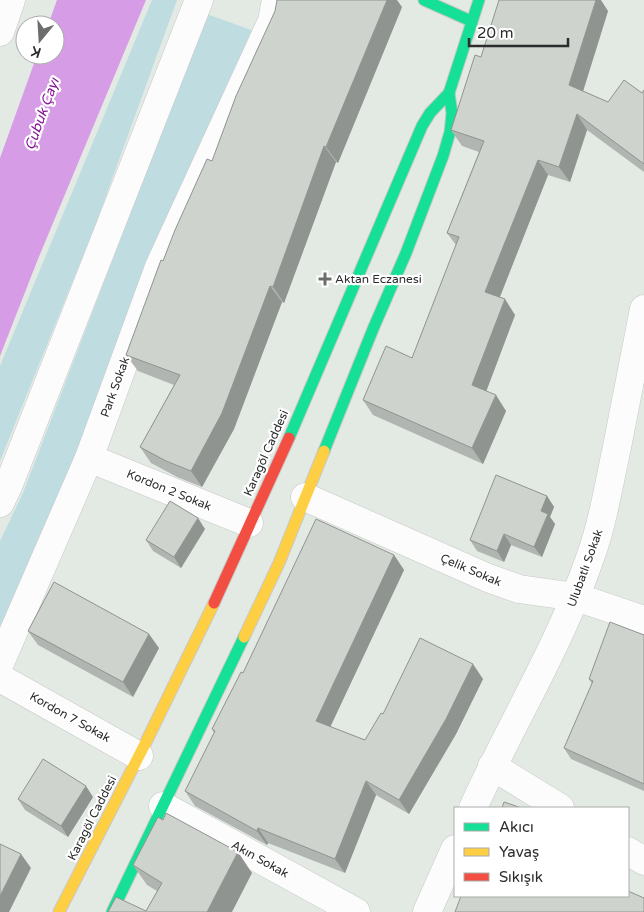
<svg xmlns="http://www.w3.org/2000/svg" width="644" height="912" viewBox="0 0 644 912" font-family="'Varela Round',sans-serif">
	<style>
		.green { fill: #bfdde1 }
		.water { fill: #d79ce6 }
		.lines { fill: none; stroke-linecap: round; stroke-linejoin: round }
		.street-casing { stroke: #c8c8c7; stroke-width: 29 }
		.fast-casing { stroke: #c8c8c7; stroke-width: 13 }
		.slow-casing { stroke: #c8c8c7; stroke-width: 13 }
		.jam-casing { stroke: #c8c8c7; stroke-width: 13 }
		.street { stroke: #fbfcfb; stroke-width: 28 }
		.fast { stroke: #16e098; stroke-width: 11 }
		.slow { stroke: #ffcf43; stroke-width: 11 }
		.jam { stroke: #f24e42; stroke-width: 11 }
		.wall { fill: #b1b5b1 }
		.shaded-wall { fill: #909490 }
		.building { fill: #ced3ce; stroke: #909490 }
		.poi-dot { fill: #6c6e6c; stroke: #fff; stroke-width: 2 }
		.labels { text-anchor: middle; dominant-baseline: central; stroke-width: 4.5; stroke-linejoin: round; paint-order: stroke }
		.poi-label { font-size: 12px; fill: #2c2c2c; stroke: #fff; text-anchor: start }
		.street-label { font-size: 12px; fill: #2c2c2c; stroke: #fff }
		.water-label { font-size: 14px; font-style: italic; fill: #871795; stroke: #fff }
	</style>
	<rect width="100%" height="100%" fill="#e3eae4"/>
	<!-- green -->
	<g class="green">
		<path d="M 152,0 L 177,0 L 95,226 L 0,461 L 0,366 Z"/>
		<path d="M 207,14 L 257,32 L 81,453 L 0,633 L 0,541 L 23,493 Z"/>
	</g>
	<!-- water -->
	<path class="water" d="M 57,0 L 146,0 L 38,259 L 0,356 L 0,158 L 37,55 L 55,55 L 55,25 L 48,25 Z"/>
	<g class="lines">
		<defs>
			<g id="street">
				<path d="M 0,32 L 11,0"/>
				<path d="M 89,458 L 249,523"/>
				<path d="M 305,497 L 488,578 L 519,589 L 576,597 L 644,620"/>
				<path d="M 0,503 L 9,484 L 199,0"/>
				<path d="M 0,663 L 89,458 L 159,267 L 272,21 L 276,0"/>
				<path d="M 0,678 L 139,756"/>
				<path d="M 492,766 L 560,808"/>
				<path d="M 163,806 L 356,912"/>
				<path d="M 473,808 C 511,724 560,645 590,558 C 603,522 609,484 617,447 C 626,401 635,355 644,309"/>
				<path d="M 628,851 L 644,861"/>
				<path d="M 427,912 L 455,849"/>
			</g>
			<g id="fast">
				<path d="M 424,0 L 471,21"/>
				<path d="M 289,438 L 422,126 L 430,113 L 449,93 L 479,0"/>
				<path d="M 324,451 L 373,329 L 406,253 L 443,156 L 450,132 L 452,113 L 449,93"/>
				<path d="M 112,912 L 244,637"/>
			</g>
			<g id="slow">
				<path d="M 244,637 L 279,563 L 324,451"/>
				<path d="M 59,912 L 145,744 L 214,603"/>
			</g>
			<path id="jam" d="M 214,603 L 289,438"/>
		</defs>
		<!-- street casing -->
		<use href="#street" class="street-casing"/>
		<!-- fast casing -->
		<use href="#fast" class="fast-casing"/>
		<!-- slow casing -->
		<use href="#slow" class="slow-casing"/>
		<!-- jam casing -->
		<use href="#jam" class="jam-casing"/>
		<!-- street -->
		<use href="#street" class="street"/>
		<!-- fast -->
		<use href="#fast" class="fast"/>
		<!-- slow -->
		<use href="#slow" class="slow"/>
		<!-- jam -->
		<use href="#jam" class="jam"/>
	</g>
	<!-- wall -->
	<g class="wall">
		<path d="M 402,7 L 338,163 L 336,162 L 284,303 L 282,302 L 234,429 L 202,487 L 177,477 L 151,463 L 140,447 L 174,385 L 138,371 L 126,355 L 163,261 L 212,161 Z"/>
		<path d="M 608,11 L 583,91 L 608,102 L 642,93 L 644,90 L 644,172 L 587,130 L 570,182 L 548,175 L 499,298 L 515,315 L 486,391 L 506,411 L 483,464 L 373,415 L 363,400 L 412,358 L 456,245 L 447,233 L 479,152 L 462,146 L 451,130 L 481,57 Z"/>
		<path d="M 547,496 L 554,507 L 550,517 L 555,524 L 542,557 L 511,545 L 504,562 L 477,551 L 470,540 Z"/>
		<path d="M 205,529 L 181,568 L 153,551 L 146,540 Z"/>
		<path d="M 394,555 L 404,570 L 330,727 L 365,740 L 383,714 L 483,679 L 456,734 L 409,814 L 376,795 L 345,873 L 268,843 L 267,845 L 195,806 L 185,791 L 214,733 L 212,729 L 243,673 Z"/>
		<path d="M 28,631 L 159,648 L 133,697 L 38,645 Z"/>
		<path d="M 644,635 L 644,791 L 571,759 L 564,748 L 592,684 L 589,679 Z"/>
		<path d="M 93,797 L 68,837 L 25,810 L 18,799 Z"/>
		<path d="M 133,865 L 252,873 L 146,911 L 157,891 L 147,885 Z"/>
	</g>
	<!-- shaded-wall -->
	<g class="shaded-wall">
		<path d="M 387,0 L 397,0 L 402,7 L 338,163 L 326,147 Z"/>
		<path d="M 596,0 L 601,0 L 608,11 L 580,101 L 569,85 Z"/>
		<path d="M 577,114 L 587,130 L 570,182 L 559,167 Z"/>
		<path d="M 324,146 L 336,162 L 284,303 L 273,287 Z"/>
		<path d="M 538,160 L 548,175 L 496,307 L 485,292 Z"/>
		<path d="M 270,286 L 282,302 L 234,429 L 202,487 L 191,471 Z"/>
		<path d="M 505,299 L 515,315 L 483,400 L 472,385 Z"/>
		<path d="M 496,395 L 506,411 L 483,464 L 472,448 Z"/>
		<path d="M 547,496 L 554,507 L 550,517 L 555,524 L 542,557 L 534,547 L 541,511 Z"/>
		<path d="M 198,518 L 205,529 L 181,568 L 174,557 Z"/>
		<path d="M 504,534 L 511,545 L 504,562 L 497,551 Z"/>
		<path d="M 394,555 L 404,570 L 326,736 L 316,721 Z"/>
		<path d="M 149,634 L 159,648 L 133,697 L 123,682 Z"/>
		<path d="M 473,664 L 483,679 L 456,734 L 409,814 L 399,800 Z"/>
		<path d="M 366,781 L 376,795 L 345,873 L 335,859 Z"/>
		<path d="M 86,786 L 93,797 L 68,837 L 61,826 Z"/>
		<path d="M 258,828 L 268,843 L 267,845 L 257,831 Z"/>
		<path d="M 238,852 L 252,873 L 232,912 L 207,912 Z"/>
		<path d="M 21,854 L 31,868 L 9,912 L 0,912 L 0,896 Z"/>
	</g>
	<!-- building -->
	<g class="building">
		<path d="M 277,0 L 387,0 L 326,147 L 324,146 L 273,287 L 270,286 L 222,413 L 191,471 L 166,461 L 140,447 L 180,375 L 126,355 L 161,260 L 163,261 L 175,230 L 207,159 L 212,161 L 236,96 L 275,11 Z"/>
		<path d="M 499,0 L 596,0 L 569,85 L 608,102 L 624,80 L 642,93 L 644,90 L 644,164 L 577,114 L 559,167 L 538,160 L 485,292 L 505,299 L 472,385 L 496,395 L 472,448 L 363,400 L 386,346 L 412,358 L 459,237 L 447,233 L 484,141 L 451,130 L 475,55 L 481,57 Z"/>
		<path d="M 496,475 L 547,496 L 541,511 L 548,514 L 534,547 L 504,534 L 497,551 L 470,540 Z"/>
		<path d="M 170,501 L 198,518 L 174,557 L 146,540 Z"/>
		<path d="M 316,519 L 394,555 L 316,721 L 365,740 L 381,713 L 383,714 L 420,638 L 473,664 L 446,719 L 399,800 L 366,781 L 335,859 L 258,828 L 257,831 L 185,791 L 215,731 L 212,729 L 241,672 L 243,673 Z"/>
		<path d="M 54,582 L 149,634 L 123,682 L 28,631 Z"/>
		<path d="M 610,622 L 644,635 L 644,784 L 564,748 L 593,681 L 589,679 Z"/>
		<path d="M 43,759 L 86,786 L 61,826 L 18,799 Z"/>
		<path d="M 504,802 L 522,808 L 502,808 Z"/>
		<path d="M 166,813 L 238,852 L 207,912 L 108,912 L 116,897 L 146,911 L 162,883 L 133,865 L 158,817 L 163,820 Z"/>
		<path d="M 0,844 L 21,854 L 0,896 Z"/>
		<path d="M 628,891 L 644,898 L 644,912 L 455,912 L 461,896 L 628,896 Z"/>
	</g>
	<!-- markers -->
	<path class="poi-dot" d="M322.5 271.5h5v5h5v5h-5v5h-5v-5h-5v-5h5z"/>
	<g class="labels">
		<!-- poi labels -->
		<g class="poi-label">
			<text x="335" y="279">Aktan Eczanesi</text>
		</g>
		<!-- street labels -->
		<g class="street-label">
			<text transform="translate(115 387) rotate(-70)">Park Sokak</text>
			<text transform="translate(266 453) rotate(-66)">Karagöl Caddesi</text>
			<text transform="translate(169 490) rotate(22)">Kordon 2 Sokak</text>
			<text transform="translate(585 568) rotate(-70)">Ulubatlı Sokak</text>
			<text transform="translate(471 570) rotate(23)">Çelik Sokak</text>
			<text transform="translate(70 717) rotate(29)">Kordon 7 Sokak</text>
			<text transform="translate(92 818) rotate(-63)">Karagöl Caddesi</text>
			<text transform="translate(260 859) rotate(29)">Akın Sokak</text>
		</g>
		<!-- water labels -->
		<g class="water-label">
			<text transform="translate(42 114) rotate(-70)">Çubuk Çayı</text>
		</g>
	</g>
	<!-- legend -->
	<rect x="454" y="807" width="175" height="90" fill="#ffffff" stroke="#ababab"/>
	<rect x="464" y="823" width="25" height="8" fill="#16e098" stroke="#ababab"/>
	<text x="499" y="832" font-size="15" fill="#2c2c2c">Akıcı</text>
	<rect x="464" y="848" width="25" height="8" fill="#ffcf43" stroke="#ababab"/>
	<text x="499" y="857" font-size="15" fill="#2c2c2c">Yavaş</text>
	<rect x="464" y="873" width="25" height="8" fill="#f24e42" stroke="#ababab"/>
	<text x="499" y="882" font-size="15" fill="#2c2c2c">Sıkışık</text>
	<!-- north arrow -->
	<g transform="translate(40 40) rotate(198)"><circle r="24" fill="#ffffff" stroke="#ababab"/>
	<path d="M0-4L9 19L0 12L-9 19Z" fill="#6c6e6c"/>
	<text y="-8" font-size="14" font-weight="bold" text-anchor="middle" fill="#2c2c2c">K</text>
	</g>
	<!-- scale -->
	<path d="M469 38v8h99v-8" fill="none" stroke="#2c2c2c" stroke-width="2.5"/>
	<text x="477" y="38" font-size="15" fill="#2c2c2c" stroke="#ffffff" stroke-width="4" paint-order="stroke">20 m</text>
</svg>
